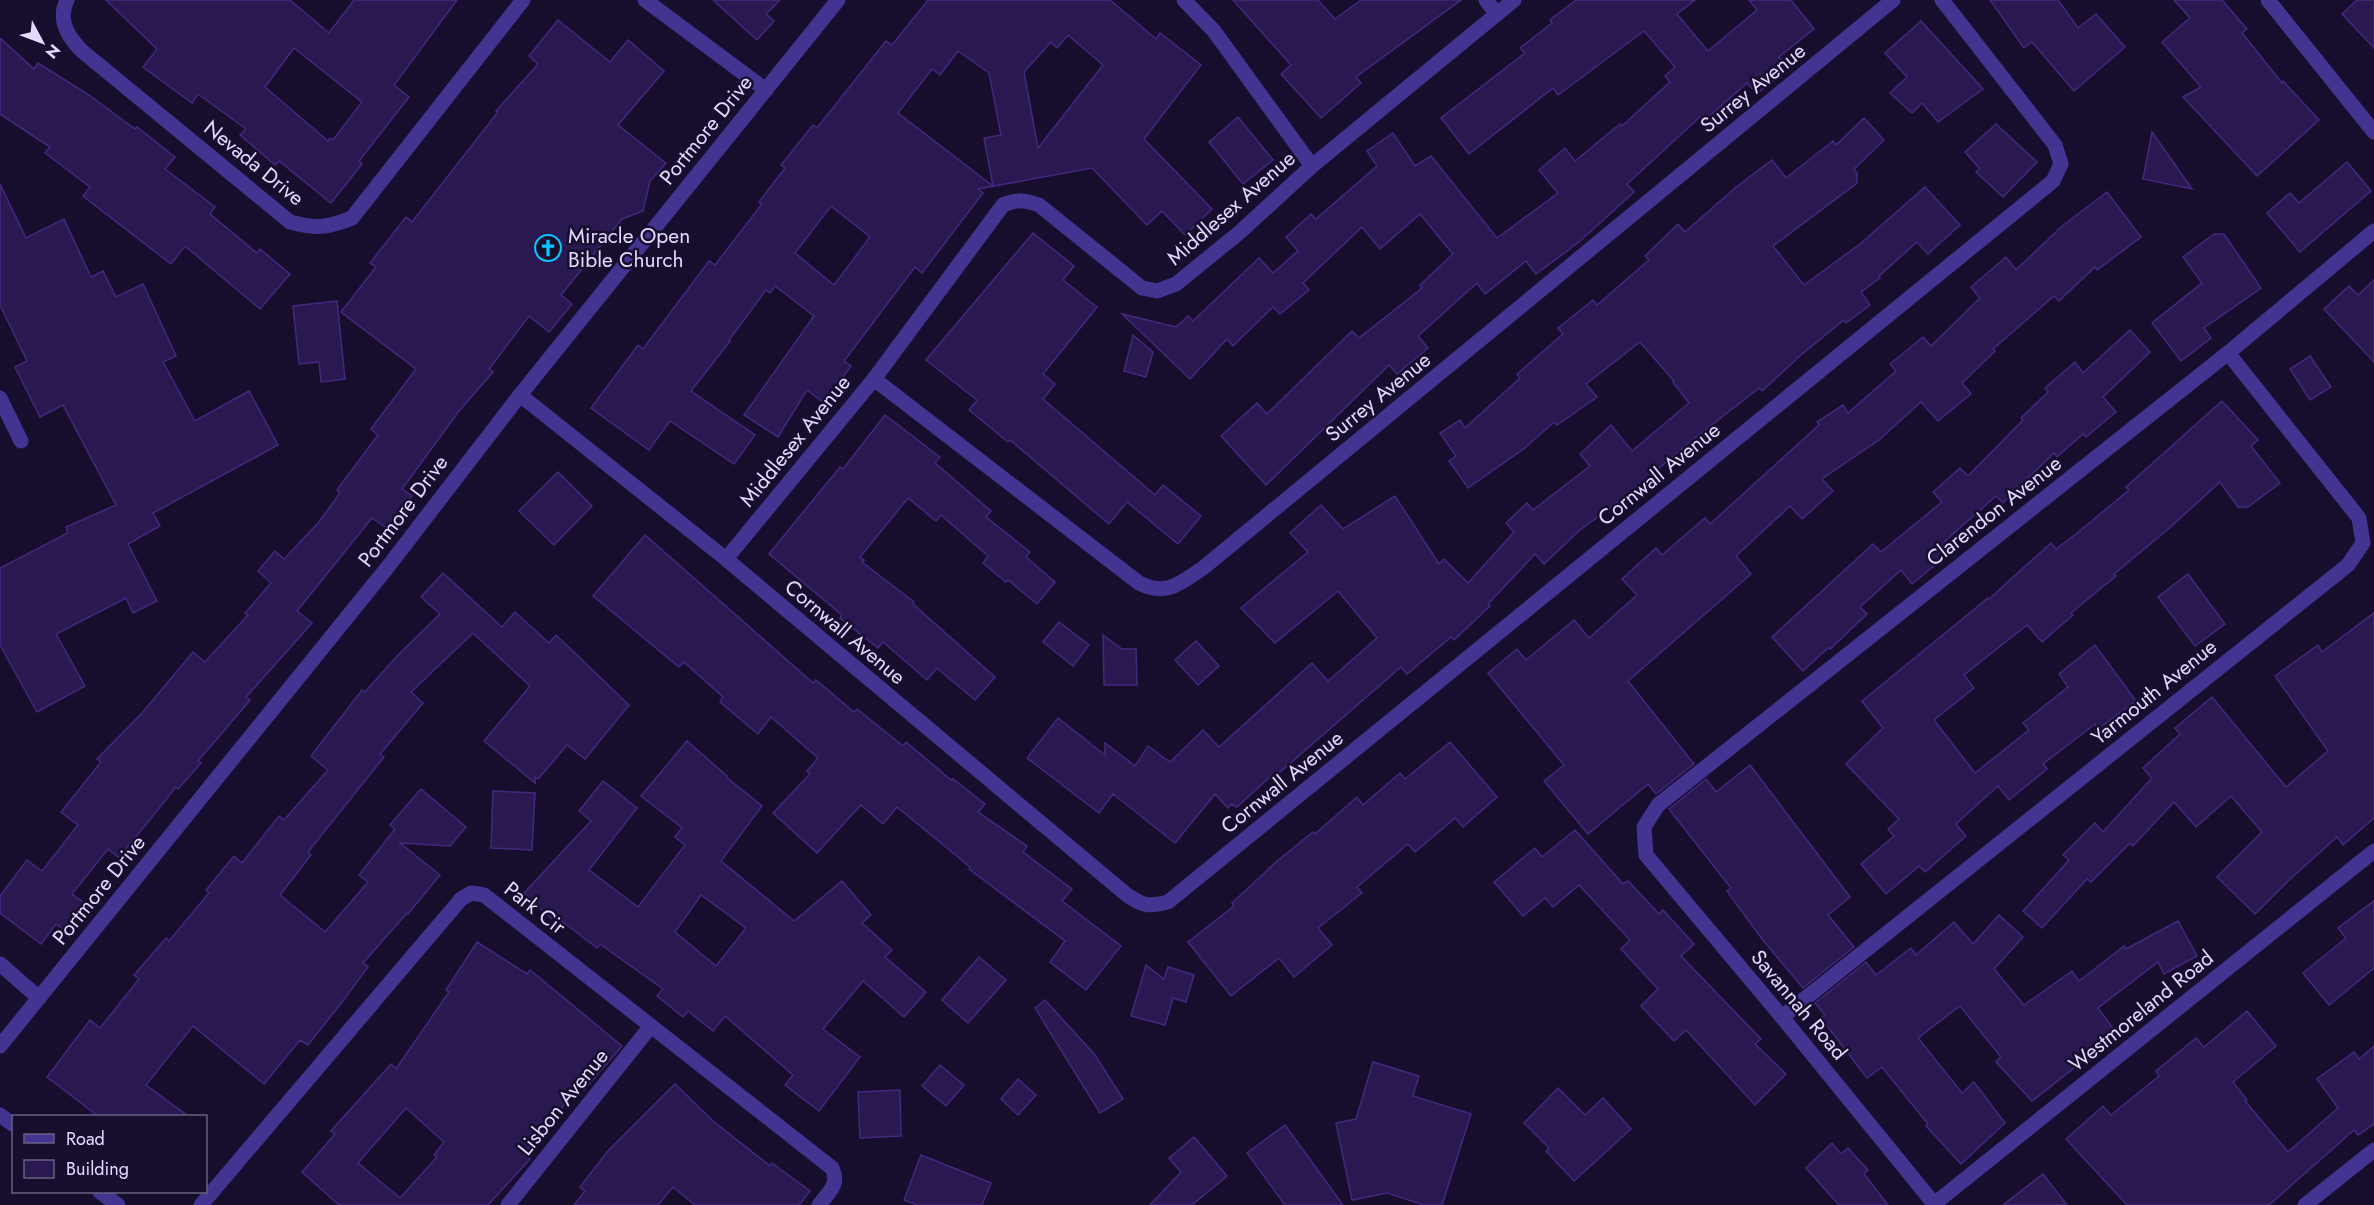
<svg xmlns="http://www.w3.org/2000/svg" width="2374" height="1205" viewBox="0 0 2374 1205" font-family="Jost,sans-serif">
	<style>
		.building { fill: #2a1850; stroke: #44287f; stroke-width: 1.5; fill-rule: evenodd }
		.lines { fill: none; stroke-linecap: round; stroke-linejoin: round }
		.minor { stroke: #433491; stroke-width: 15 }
		.labels { text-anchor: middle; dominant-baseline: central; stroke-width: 5; stroke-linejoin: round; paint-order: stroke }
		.street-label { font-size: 21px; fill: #e3daff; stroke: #170e2d }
		.poi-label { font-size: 21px; fill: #e3daff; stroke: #170e2d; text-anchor: start }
	</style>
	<rect width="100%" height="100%" fill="#170e2d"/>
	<!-- building -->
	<g class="building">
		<path d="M 106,0 L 290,0 L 329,33 L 354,0 L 457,0 L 394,85 L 409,97 L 359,161 L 362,164 L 331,203 L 279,161 L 275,165 L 240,135 L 246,129 L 198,94 L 192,103 L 143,67 L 157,49 ZM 294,48 L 362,102 L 333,140 L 330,138 L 328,141 L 265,87 Z"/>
		<path d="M 713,0 L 780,0 L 766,14 L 774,21 L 757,40 Z"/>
		<path d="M 928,0 L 1110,0 L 1156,39 L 1160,33 L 1201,65 L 1144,139 L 1212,209 L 1185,235 L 1162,211 L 1147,225 L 1092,168 L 978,189 L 983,193 L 922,273 L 915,267 L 844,361 L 851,366 L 824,403 L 807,390 L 778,437 L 744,415 L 814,316 L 775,286 L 770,293 L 766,290 L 729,340 L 730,341 L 691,391 L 755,435 L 734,464 L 670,421 L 649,450 L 591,408 L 638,345 L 643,349 L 709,261 L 715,265 L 762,204 L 759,202 L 785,168 L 781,165 L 813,125 L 817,128 L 886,41 L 892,45 ZM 1068,35 L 1103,65 L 1038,148 L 1024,72 L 1051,42 L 1057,48 ZM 958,51 L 989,73 L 1001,135 L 984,138 L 993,186 L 898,113 L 932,69 L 940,75 ZM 831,206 L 870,237 L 834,285 L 795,253 Z"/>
		<path d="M 1233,0 L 1318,0 L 1335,19 L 1361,0 L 1461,0 L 1356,77 L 1361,83 L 1321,118 L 1281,74 L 1291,65 Z"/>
		<path d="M 1576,0 L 1695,0 L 1677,14 L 1708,51 L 1757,10 L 1749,0 L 1791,0 L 1814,29 L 1779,57 L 1788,68 L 1757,94 L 1747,83 L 1704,121 L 1700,117 L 1627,184 L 1634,192 L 1579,242 L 1536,274 L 1526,261 L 1485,294 L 1477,283 L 1418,336 L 1428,348 L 1397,374 L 1389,365 L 1266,485 L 1221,436 L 1257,403 L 1267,414 L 1352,331 L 1359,338 L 1422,288 L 1420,285 L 1453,254 L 1420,214 L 1380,249 L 1362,227 L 1303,283 L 1309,290 L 1280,314 L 1273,307 L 1233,346 L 1227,339 L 1190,379 L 1122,314 L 1176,327 L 1188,316 L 1193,321 L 1259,258 L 1273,273 L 1298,251 L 1286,237 L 1311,214 L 1316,219 L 1377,166 L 1367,151 L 1393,133 L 1415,166 L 1431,156 L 1497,238 L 1558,193 L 1539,170 L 1565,148 L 1575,161 L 1620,124 L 1622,126 L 1670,82 L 1665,76 L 1675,67 L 1644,31 L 1558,95 L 1553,88 L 1469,154 L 1441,118 L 1525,53 L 1520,48 L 1552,23 L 1550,20 Z"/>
		<path d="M 1990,0 L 2058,0 L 2078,28 L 2096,14 L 2125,47 L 2074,91 L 2032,42 L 2024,48 Z"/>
		<path d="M 2174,0 L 2222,0 L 2247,29 L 2242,33 L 2282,83 L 2283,81 L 2319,120 L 2257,176 L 2183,97 L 2201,87 L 2162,42 L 2190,18 Z"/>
		<path d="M 2357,0 L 2374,0 L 2374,48 L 2342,14 Z"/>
		<path d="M 558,20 L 610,62 L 628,40 L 664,71 L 618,125 L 666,163 L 650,181 L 643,211 L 622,219 L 561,295 L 572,304 L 549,332 L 529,316 L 489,369 L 493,372 L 459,411 L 402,489 L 412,496 L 388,529 L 372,518 L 297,611 L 312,623 L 246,697 L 250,700 L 198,761 L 201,763 L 178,789 L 176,787 L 119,858 L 108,849 L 72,894 L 86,904 L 66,931 L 56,924 L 41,944 L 0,913 L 0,896 L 27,860 L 42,871 L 78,825 L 61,812 L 101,762 L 97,759 L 142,713 L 193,652 L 205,662 L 248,615 L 245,613 L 271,583 L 258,571 L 275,551 L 284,559 L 319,522 L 340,493 L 337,490 L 378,435 L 371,429 L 416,369 L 341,312 L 376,267 L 370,263 L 406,217 L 412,222 L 498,112 L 496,111 L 538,64 L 529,56 Z"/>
		<path d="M 1921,21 L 1983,89 L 1938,122 L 1922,103 L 1912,113 L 1890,93 L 1907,77 L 1885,53 Z"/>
		<path d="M 0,38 L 34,69 L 38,63 L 89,95 L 135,129 L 137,127 L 175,157 L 165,169 L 215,207 L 210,214 L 257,253 L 260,249 L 290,274 L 260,309 L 185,246 L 171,264 L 83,196 L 90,187 L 45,153 L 50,147 L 0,114 Z"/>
		<path d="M 1238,117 L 1273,160 L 1243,184 L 1209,142 Z"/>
		<path d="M 1864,118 L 1884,140 L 1854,169 L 1857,173 L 1857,183 L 1773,246 L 1804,285 L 1860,244 L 1925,187 L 1960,225 L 1928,254 L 1917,242 L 1879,276 L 1880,278 L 1861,292 L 1870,305 L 1846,323 L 1844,320 L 1802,354 L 1762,391 L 1759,388 L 1690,442 L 1652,474 L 1656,479 L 1623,506 L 1619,501 L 1580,530 L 1544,564 L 1535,554 L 1488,604 L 1490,606 L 1454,640 L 1451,637 L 1407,674 L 1401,667 L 1272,779 L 1270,777 L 1237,807 L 1231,804 L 1228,808 L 1215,794 L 1175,843 L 1113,794 L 1099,813 L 1027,758 L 1058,718 L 1105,755 L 1105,743 L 1135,766 L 1148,746 L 1170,762 L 1203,730 L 1219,747 L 1312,663 L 1328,681 L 1377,638 L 1338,591 L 1275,643 L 1241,608 L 1308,552 L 1290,533 L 1321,505 L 1343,529 L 1395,496 L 1439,564 L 1444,559 L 1468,583 L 1514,532 L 1506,523 L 1527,503 L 1533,510 L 1590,466 L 1580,454 L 1611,425 L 1632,451 L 1689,403 L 1673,382 L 1674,381 L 1640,342 L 1586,384 L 1597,397 L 1557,425 L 1554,422 L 1526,447 L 1468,488 L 1449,461 L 1456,456 L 1440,433 L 1460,420 L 1465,428 L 1520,378 L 1517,374 L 1563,334 L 1558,328 L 1593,300 L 1597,305 L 1649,260 L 1645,256 L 1678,224 L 1685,232 L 1735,188 L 1772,160 L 1786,178 L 1833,141 L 1836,145 Z"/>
		<path d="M 1996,124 L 2037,162 L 2003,197 L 1976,172 L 1980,169 L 1965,152 Z"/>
		<path d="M 2152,132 L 2192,189 L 2143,179 Z"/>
		<path d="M 2347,162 L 2371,191 L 2300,252 L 2267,213 L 2290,193 L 2299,203 Z"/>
		<path d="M 0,184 L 26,238 L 64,219 L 91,277 L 103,271 L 116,297 L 143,284 L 176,356 L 163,362 L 195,421 L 249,391 L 278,445 L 153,513 L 160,526 L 128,544 L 157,601 L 133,613 L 126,598 L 56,634 L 85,686 L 37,712 L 0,645 L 0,568 L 68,533 L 66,527 L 116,505 L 63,405 L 40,417 L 15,367 L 27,361 L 0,305 Z"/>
		<path d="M 2107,192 L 2141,237 L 2097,270 L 2095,267 L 2059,301 L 2054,296 L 1993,349 L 1995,351 L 1962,383 L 1971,394 L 1938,421 L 1921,402 L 1879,440 L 1822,479 L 1833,491 L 1802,519 L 1790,506 L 1736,556 L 1751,574 L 1628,681 L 1694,764 L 1656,794 L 1648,784 L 1588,834 L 1544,781 L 1564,765 L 1488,673 L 1517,649 L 1526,660 L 1574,620 L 1589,638 L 1637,595 L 1622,579 L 1656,548 L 1662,555 L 1705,518 L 1710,524 L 1819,425 L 1817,422 L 1843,405 L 1848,413 L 1896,371 L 1890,364 L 1923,337 L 1931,346 L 1980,298 L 1971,287 L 2006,257 L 2016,270 L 2061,227 Z"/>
		<path d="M 1033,233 L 1074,266 L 1063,280 L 1097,307 L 1043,374 L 1055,384 L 1043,399 L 1155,495 L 1163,485 L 1201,516 L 1178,544 L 1127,502 L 1109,524 L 1010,440 L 1008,442 L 969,410 L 977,400 L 926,360 Z"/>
		<path d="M 2214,234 L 2224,234 L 2261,288 L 2204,328 L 2211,338 L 2181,361 L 2152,323 L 2202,283 L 2183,257 Z"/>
		<path d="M 2374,280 L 2374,362 L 2324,309 L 2349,286 L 2358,295 Z"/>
		<path d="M 337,301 L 345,379 L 321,382 L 319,362 L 299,364 L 293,306 Z"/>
		<path d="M 2130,330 L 2150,352 L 2103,397 L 2116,412 L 2086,437 L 2083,434 L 2057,457 L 2054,453 L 2003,503 L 1996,496 L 1945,541 L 1953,550 L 1912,584 L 1901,570 L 1860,607 L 1867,614 L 1830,649 L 1828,648 L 1803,671 L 1772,637 L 1873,544 L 1881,552 L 1942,502 L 1933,492 L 1960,468 L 1968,476 L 2023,420 L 2021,418 L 2048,392 L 2045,388 L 2075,362 L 2083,373 Z"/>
		<path d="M 1133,335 L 1153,352 L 1146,377 L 1124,371 Z"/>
		<path d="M 2310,356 L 2331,387 L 2310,400 L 2290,369 Z"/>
		<path d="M 2222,401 L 2258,440 L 2251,446 L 2280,483 L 2248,507 L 2238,507 L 2220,482 L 2166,531 L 2114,574 L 2116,576 L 2071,613 L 2073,615 L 2042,642 L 2027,625 L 1964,675 L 1974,688 L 1934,720 L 1975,773 L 2029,730 L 2023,723 L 2068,687 L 2059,674 L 2095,645 L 2136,701 L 2098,729 L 2095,724 L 2043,764 L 2047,769 L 2009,800 L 1998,786 L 1956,824 L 1966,836 L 1925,872 L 1919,866 L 1886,894 L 1861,864 L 1894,836 L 1888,829 L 1899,819 L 1846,764 L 1883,728 L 1862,701 L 1988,598 L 1989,599 L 2051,543 L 2056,549 L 2076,534 L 2129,490 L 2126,487 Z"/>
		<path d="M 885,415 L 940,457 L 935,463 L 991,511 L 986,517 L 1030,552 L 1026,557 L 1055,582 L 1037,604 L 1008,580 L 1006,582 L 983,563 L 988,556 L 941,515 L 936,521 L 908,498 L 860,557 L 864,560 L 862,562 L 914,602 L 913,604 L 995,677 L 975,700 L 937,668 L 927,680 L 883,642 L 878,648 L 840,618 L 842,615 L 769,554 L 840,467 L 843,469 Z"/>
		<path d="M 558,472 L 592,506 L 554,545 L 519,511 Z"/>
		<path d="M 645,535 L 813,683 L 816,680 L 854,712 L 857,709 L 903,746 L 906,742 L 951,780 L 953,779 L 985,804 L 978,812 L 1027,846 L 1023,852 L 1072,889 L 1062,901 L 1121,946 L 1086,990 L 1050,962 L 1065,941 L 969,869 L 970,867 L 897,807 L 883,824 L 861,805 L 817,853 L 773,813 L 810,774 L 807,771 L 818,758 L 771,717 L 758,734 L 720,702 L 723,697 L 684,662 L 679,667 L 593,596 Z"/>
		<path d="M 443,573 L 502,627 L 515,612 L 549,643 L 556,635 L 629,705 L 585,759 L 567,745 L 538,779 L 535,777 L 535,783 L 484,741 L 530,686 L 473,633 L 411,692 L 423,703 L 380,754 L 384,757 L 308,852 L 311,855 L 280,895 L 325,932 L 368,882 L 359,875 L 395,829 L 390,825 L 421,789 L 466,827 L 450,846 L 400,843 L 440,875 L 408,914 L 407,913 L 363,963 L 368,967 L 342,1002 L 308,1045 L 300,1040 L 264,1084 L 193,1026 L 146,1085 L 188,1116 L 98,1116 L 47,1077 L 90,1020 L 100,1028 L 139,979 L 134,975 L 166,938 L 169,941 L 209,893 L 206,890 L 234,856 L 242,863 L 279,816 L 284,820 L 328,770 L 311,756 L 362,690 L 365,692 L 398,655 L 440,614 L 421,597 Z"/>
		<path d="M 2188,574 L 2225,624 L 2195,646 L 2158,597 Z"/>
		<path d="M 2374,613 L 2374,818 L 2343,845 L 2337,837 L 2289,880 L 2255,914 L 2217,877 L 2262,832 L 2231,796 L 2196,827 L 2174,802 L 2133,846 L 2130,843 L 2091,882 L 2087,879 L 2042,928 L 2023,911 L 2069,860 L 2063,855 L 2095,823 L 2103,832 L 2152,778 L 2143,768 L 2180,734 L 2175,728 L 2212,697 L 2286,787 L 2328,751 L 2275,676 L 2318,645 L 2322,652 Z"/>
		<path d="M 1059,622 L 1089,645 L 1073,666 L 1043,642 Z"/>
		<path d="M 1103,635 L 1122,649 L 1136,649 L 1137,685 L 1104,685 Z"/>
		<path d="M 1196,641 L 1219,666 L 1198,685 L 1175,660 Z"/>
		<path d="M 687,741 L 727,776 L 726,777 L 762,806 L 721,861 L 794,921 L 842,881 L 871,915 L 862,923 L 892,950 L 885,957 L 926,992 L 904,1017 L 863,981 L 823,1029 L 860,1057 L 819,1111 L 785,1085 L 793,1075 L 725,1016 L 713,1031 L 688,1011 L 683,1017 L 657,996 L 663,989 L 600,944 L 597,948 L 555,916 L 552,919 L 524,893 L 591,821 L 579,811 L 603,781 L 637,808 L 589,870 L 638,907 L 685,845 L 675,837 L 682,828 L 641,796 ZM 701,895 L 746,928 L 716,966 L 675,932 Z"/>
		<path d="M 1450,742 L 1497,797 L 1463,827 L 1455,818 L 1415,852 L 1408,844 L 1357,887 L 1362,893 L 1318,928 L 1332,945 L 1294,977 L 1279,958 L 1231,996 L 1188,942 L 1234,906 L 1232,903 L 1276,862 L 1313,832 L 1315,834 L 1357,797 L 1363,805 L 1400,773 L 1405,779 Z"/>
		<path d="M 1750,765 L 1850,897 L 1828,915 L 1854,947 L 1803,988 L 1762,939 L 1727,891 L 1731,888 L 1669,809 L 1706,779 L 1716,792 Z"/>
		<path d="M 493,791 L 535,793 L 532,850 L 491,848 Z"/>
		<path d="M 1575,830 L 1623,884 L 1628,881 L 1659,914 L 1663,910 L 1694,944 L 1681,956 L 1761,1039 L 1755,1044 L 1786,1074 L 1755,1105 L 1686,1030 L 1674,1041 L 1641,1006 L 1658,989 L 1621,949 L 1630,940 L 1579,885 L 1553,907 L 1545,898 L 1523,916 L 1494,882 L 1535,848 L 1542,857 Z"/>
		<path d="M 2374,901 L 2374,968 L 2329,1005 L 2303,973 L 2346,938 L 2338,928 Z"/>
		<path d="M 1999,915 L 2023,937 L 1994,969 L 2024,1005 L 2072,971 L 2079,981 L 2124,946 L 2126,949 L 2178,921 L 2197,956 L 2164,974 L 2158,962 L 2098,1008 L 2115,1031 L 2071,1063 L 2074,1068 L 2032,1101 L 1996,1062 L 2001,1057 L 1960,1006 L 1918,1038 L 1962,1093 L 1974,1082 L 2005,1123 L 1961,1164 L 1926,1126 L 1928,1124 L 1882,1067 L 1867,1078 L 1821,1018 L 1825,1015 L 1815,1003 L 1866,962 L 1876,975 L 1911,948 L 1916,955 L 1954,922 L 1973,944 Z"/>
		<path d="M 477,942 L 527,974 L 530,970 L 622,1046 L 584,1090 L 580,1086 L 524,1153 L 530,1159 L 488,1205 L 339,1205 L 302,1172 L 335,1134 L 331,1131 L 391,1064 L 396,1069 L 449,992 L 446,990 ZM 406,1108 L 444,1142 L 434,1155 L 437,1157 L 400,1198 L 358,1163 Z"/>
		<path d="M 979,957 L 1006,980 L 968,1023 L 942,1000 Z"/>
		<path d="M 1146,965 L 1164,979 L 1168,967 L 1194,975 L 1186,1002 L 1173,998 L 1165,1025 L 1131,1016 Z"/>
		<path d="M 1045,1000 L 1095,1055 L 1123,1099 L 1100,1113 L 1035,1008 Z"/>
		<path d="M 2247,1011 L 2276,1046 L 2233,1082 L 2247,1100 L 2245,1101 L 2288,1152 L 2338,1108 L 2317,1079 L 2354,1052 L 2359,1059 L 2374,1046 L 2374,1124 L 2358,1135 L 2354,1130 L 2269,1205 L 2127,1205 L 2066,1139 L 2103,1106 L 2111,1115 L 2159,1076 L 2156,1071 L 2196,1038 L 2204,1047 Z"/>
		<path d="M 1373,1062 L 1419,1076 L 1413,1096 L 1471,1114 L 1442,1205 L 1424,1205 L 1387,1193 L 1352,1200 L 1336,1123 L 1356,1119 Z"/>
		<path d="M 940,1065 L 964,1085 L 946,1106 L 922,1086 Z"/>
		<path d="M 1018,1079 L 1036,1095 L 1018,1115 L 1001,1099 Z"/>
		<path d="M 675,1084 L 713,1121 L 770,1166 L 772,1163 L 810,1191 L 799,1205 L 695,1205 L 673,1187 L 658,1205 L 574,1205 L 585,1191 L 580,1187 L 607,1152 Z"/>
		<path d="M 1558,1088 L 1585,1115 L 1603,1098 L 1631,1129 L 1574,1181 L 1546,1151 L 1549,1148 L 1524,1123 Z"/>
		<path d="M 900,1090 L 901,1136 L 860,1138 L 858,1092 Z"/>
		<path d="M 1285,1125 L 1343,1205 L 1285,1205 L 1247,1153 Z"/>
		<path d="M 1194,1137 L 1227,1176 L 1192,1205 L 1150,1205 L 1181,1172 L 1169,1158 Z"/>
		<path d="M 1832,1143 L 1841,1154 L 1848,1148 L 1868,1170 L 1864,1174 L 1888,1205 L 1839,1205 L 1806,1168 Z"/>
		<path d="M 921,1155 L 991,1183 L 982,1205 L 917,1205 L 904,1200 Z"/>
		<path d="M 2043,1174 L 2067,1205 L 2003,1205 Z"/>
	</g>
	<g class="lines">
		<!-- minor -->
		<g class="minor">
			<path d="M 67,0 C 57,20 68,37 82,51 L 290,222 C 316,229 327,228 352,218 L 523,0"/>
			<path d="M 645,0 L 766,90"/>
			<path d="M 1184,0 L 1214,31 L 1312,166"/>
			<path d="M 1486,0 L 1497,14"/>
			<path d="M 2268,0 L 2374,132"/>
			<path d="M 874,379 L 1139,583 C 1167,597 1180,583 1203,568 L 1893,0"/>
			<path d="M 520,395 L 726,559 L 1127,895 C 1143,906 1149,907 1168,902 L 2053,181 L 2061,164 L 2055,145 L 1942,0"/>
			<path d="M 0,398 L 21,441"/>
			<path d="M 726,559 L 874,379 L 1003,205 C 1017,199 1025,200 1039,205 L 1142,288 L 1157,291 L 1176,284 L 1240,232 L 1312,166 L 1514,0"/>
			<path d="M 0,964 L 39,998"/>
			<path d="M 1782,1017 L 2348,565 L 2363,543 L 2359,518 L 2228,353"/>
			<path d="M 0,1046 L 387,568 L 520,395 L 838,0"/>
			<path d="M 0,1115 L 14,1125"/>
			<path d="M 100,1192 L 118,1205"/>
			<path d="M 1934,1204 L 2374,851"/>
			<path d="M 201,1205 L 461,899 L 471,893 L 484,895 L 832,1168 C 840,1184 829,1192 819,1205"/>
			<path d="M 508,1205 L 651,1026"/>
			<path d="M 1935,1205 L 1782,1017 L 1646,855 L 1644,827 L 1658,805 L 2228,353 L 2374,231"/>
			<path d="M 2305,1205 L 2374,1150"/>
		</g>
	</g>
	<!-- icons -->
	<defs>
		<symbol id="church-ring" viewBox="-11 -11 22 22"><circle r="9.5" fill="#170e2d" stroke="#06c7ff" stroke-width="1.5"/><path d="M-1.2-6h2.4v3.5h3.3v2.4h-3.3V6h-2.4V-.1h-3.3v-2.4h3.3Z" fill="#06c7ff"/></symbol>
	</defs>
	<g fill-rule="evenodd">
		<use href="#church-ring" x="533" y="233" width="30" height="30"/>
	</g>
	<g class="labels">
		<!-- street labels -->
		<g class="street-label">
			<text transform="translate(1753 88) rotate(-39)">Surrey Avenue</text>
			<text transform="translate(706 130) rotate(-51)">Portmore Drive</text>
			<text transform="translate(254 163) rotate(39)">Nevada Drive</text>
			<text transform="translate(1231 208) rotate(-41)">Middlesex Avenue</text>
			<text transform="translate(1378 397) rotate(-39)">Surrey Avenue</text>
			<text transform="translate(795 441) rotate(-51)">Middlesex Avenue</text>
			<text transform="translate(1659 474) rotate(-39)">Cornwall Avenue</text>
			<text transform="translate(403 511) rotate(-53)">Portmore Drive</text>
			<text transform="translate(1994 511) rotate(-38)">Clarendon Avenue</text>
			<text transform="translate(845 632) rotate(40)">Cornwall Avenue</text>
			<text transform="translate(2154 692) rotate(-39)">Yarmouth Avenue</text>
			<text transform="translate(1282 782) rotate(-39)">Cornwall Avenue</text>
			<text transform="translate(99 890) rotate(-51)">Portmore Drive</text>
			<text transform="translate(535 908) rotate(38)">Park Cir</text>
			<text transform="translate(1799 1005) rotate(50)">Savannah Road</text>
			<text transform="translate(2141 1011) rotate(-39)">Westmoreland Road</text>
			<text transform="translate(563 1102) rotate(-51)">Lisbon Avenue</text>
		</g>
		<!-- poi labels -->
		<g class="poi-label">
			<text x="568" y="236">Miracle Open<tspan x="568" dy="24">Bible Church</tspan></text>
		</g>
	</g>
	<!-- legend -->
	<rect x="12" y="1115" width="195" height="78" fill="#170e2d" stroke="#696081" stroke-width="1.5"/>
	<rect x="24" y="1134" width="30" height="9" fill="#433491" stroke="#696081" stroke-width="1.5"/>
	<text x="66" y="1145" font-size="18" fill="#e3daff">Road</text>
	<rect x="24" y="1160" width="30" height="18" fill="#2a1850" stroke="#696081" stroke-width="1.5"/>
	<text x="66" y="1175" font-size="18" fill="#e3daff">Building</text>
	<!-- north arrow -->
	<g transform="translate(42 42) rotate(131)" stroke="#170e2d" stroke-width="4.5" paint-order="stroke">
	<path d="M0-4.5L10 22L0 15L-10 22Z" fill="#e3daff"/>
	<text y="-9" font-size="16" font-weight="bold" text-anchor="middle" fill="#e3daff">N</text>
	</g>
</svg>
